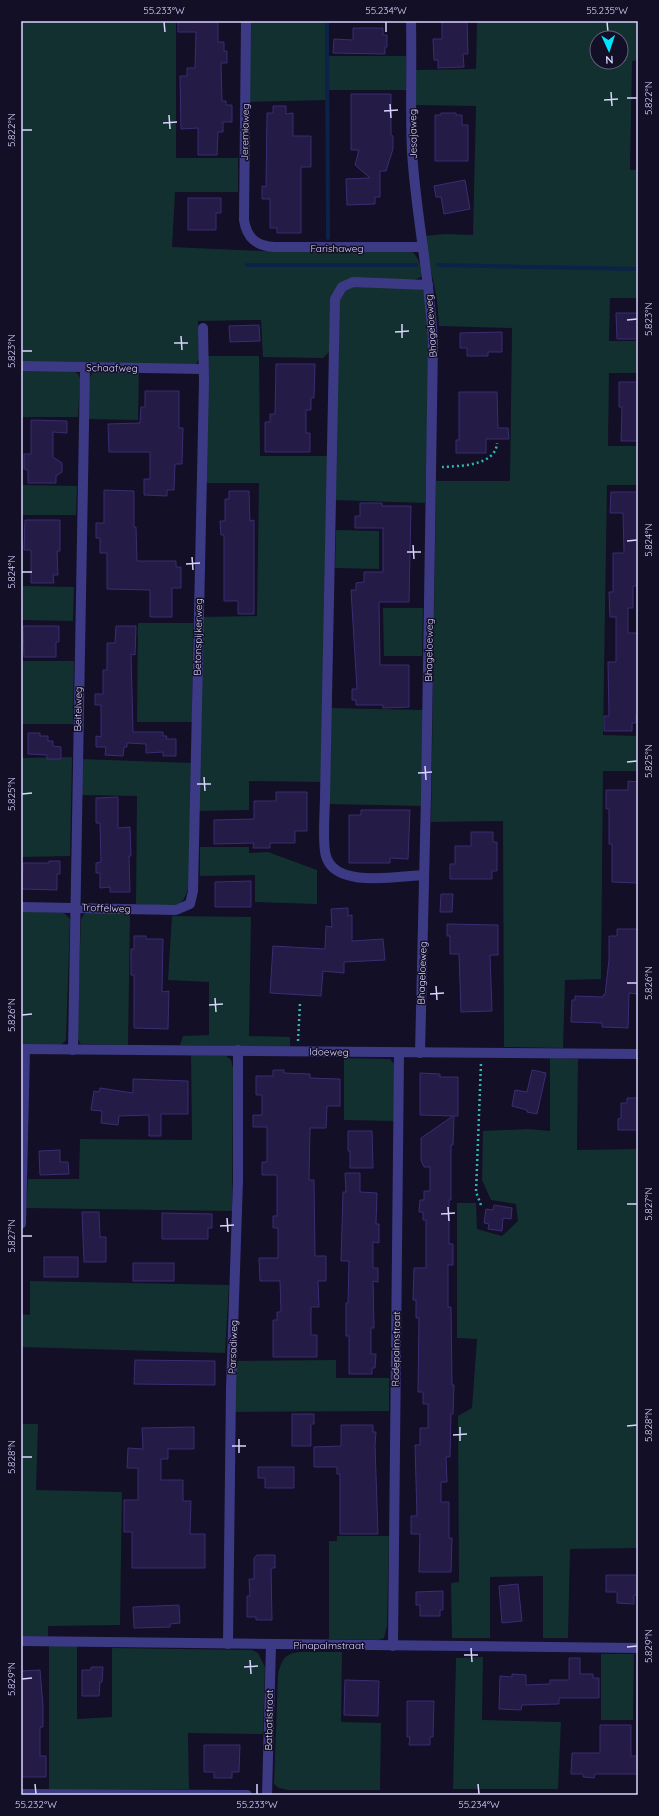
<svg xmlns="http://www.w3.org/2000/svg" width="659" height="1816" viewBox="0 0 659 1816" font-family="Quicksand,sans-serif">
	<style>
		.green { fill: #12302f; fill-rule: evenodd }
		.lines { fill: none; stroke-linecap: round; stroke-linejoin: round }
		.stream { stroke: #0c2248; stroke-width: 4 }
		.building { fill: #241b47; stroke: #3b2d73 }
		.path { stroke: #2fb8b0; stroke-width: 2.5; stroke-dasharray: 2 3; stroke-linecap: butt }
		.minor { stroke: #3d3a85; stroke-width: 10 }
		.ticks { fill: none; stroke: #d9d4ff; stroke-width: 1.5 }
		.labels { text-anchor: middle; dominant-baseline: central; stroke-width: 3; stroke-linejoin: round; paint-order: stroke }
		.street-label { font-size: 10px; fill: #d9d4ff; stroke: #130f26 }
		.neatline { fill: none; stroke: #d9d4ff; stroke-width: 1.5 }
		.ticks-label { font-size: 10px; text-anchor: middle; fill: #d9d4ff }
	</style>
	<rect width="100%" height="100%" fill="#130f26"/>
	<!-- green -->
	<g class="green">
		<path d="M 21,21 L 176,21 L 176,158 L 238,158 L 238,192 L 175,192 L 172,247 L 264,251 L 401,250 C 404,251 409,251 412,252 C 419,256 422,270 421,277 L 414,280 L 352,278 L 331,297 L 329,352 L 323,358 L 263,357 L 261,320 L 198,321 L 199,359 L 196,364 L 191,366 L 21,362 Z"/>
		<path d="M 250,21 L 327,21 L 328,56 L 406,56 L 406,90 L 328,90 L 328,100 L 249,102 Z"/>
		<path d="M 477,21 L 638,21 L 638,60 L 632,61 L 630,170 L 638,170 L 638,298 L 610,298 L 609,341 L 638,341 L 638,373 L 609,373 L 608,446 L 638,446 L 638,485 L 607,485 L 603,735 L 638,736 L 638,771 L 603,771 L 601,979 L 565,980 L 563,1048 L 504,1047 L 503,821 L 431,822 L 436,481 L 510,481 L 512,328 L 439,326 L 437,300 L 424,236 L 445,234 L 473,235 L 476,106 L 415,105 L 415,70 L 476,69 ZM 597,38 L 621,38 L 621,62 L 597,62 Z"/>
		<path d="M 356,285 L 419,288 L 423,291 L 427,306 L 429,383 L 425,503 L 334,500 L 338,301 L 344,289 Z"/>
		<path d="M 207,356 L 259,356 L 260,456 L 328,456 L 322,782 L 249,781 L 249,810 L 199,811 L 202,617 L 257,616 L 259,483 L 205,483 Z"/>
		<path d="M 21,370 L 73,371 L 78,374 L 80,379 L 78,417 L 21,417 Z"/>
		<path d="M 98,370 L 139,370 L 138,420 L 88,419 L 89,380 L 92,373 Z"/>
		<path d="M 21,485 L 77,486 L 76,515 L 21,515 Z"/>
		<path d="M 336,530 L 379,531 L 379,569 L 335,568 Z"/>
		<path d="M 21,554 L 23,554 L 23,586 L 74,587 L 73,621 L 22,620 L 23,586 L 21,586 Z"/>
		<path d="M 383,608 L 423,608 L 422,656 L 384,656 Z"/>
		<path d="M 138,623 L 193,623 L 192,722 L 137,722 Z"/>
		<path d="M 21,661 L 74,661 L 73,724 L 21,724 Z"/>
		<path d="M 330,708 L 424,710 L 423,806 L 329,804 Z"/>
		<path d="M 72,757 L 70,856 L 21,857 L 21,758 Z"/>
		<path d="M 81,759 L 191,763 L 189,886 C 187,891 185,900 180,903 C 172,908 146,904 136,904 L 137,796 L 80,795 Z"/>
		<path d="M 200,847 L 249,847 L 249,853 L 268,852 L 317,870 L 317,904 L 255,902 L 255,875 L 200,876 Z"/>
		<path d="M 21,911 L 64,913 L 70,919 L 66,1040 L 61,1045 L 21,1044 Z"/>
		<path d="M 90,912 L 130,913 L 128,1045 L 81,1044 L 77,1038 L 81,919 L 84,914 Z"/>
		<path d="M 172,916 L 251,917 L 249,1036 L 290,1037 L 290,1047 L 180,1045 L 183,1036 L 209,1035 L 209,982 L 168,980 Z"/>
		<path d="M 191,1055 L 226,1056 L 231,1060 L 233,1068 L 232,1211 L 26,1208 L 28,1179 L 79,1179 L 80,1139 L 192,1140 Z"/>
		<path d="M 344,1058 L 390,1059 L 395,1065 L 394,1121 L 344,1120 Z"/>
		<path d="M 550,1058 L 578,1059 L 577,1150 L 638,1149 L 638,1548 L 570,1549 L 568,1638 L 543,1638 L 543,1576 L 490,1577 L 490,1638 L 452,1638 L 451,1583 L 459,1582 L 458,1416 L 472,1408 L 477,1339 L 457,1338 L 457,1203 L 476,1203 L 477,1229 L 502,1236 L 518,1221 L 516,1204 L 491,1200 L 482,1180 L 483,1131 L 528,1129 L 550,1131 Z"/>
		<path d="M 30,1281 L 229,1285 L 225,1353 L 21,1347 L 21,1314 L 30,1315 Z"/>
		<path d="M 336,1360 L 336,1378 L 389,1378 L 389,1411 L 234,1412 L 236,1361 Z"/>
		<path d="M 21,1424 L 38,1424 L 36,1490 L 122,1492 L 120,1625 L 48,1626 L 48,1636 L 21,1636 Z"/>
		<path d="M 337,1536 L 389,1536 L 387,1626 L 384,1638 L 378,1640 L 329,1639 L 329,1541 L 337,1541 Z"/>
		<path d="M 49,1646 L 77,1646 L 77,1719 L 112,1717 L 112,1648 L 252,1650 L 258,1653 L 265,1667 L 263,1734 L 188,1733 L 189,1789 L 49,1789 Z"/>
		<path d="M 299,1652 L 342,1652 L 341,1722 L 381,1723 L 380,1790 L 288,1790 L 279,1788 L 274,1784 L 278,1674 C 282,1660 284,1654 299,1652 Z"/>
		<path d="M 601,1654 L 634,1654 L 633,1720 L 601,1720 Z"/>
		<path d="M 483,1657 L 482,1720 L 561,1722 L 558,1789 L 453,1789 L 456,1658 Z"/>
	</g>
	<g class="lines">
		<!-- stream -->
		<g class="stream">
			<path d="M 327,21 L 328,238"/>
			<path d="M 247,265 L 416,265"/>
			<path d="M 438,265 L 638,269"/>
		</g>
	</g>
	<!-- building -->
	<g class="building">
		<path d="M 178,21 L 218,21 L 218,42 L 224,42 L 224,51 L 227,51 L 227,63 L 221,63 L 222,101 L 226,101 L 226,105 L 232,105 L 232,122 L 223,122 L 223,132 L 218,132 L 217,155 L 198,155 L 198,128 L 181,129 L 180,76 L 187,76 L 187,68 L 195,68 L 196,32 L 178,32 Z"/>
		<path d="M 442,21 L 467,21 L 468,54 L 463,54 L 464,67 L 438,68 L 438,60 L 434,60 L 433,39 L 442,39 Z"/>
		<path d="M 353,28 L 383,28 L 383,35 L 387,35 L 387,47 L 385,47 L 385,54 L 333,53 L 334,39 L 353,40 Z"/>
		<path d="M 351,94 L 391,94 L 391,135 L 393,136 L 393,149 L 386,171 L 380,171 L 380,197 L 375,197 L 375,204 L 347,205 L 346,179 L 370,178 L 355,165 L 359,150 L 351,150 Z"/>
		<path d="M 273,106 L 286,106 L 286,114 L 293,113 L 293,136 L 311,136 L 311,167 L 301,167 L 301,233 L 277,233 L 277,228 L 270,228 L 270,199 L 262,199 L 262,186 L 266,187 L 267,113 L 273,113 Z"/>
		<path d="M 441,113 L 456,113 L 456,115 L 462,115 L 462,125 L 468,125 L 468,161 L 435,161 L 435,115 L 441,115 Z"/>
		<path d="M 465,180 L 470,209 L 444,214 L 441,197 L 436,197 L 434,186 Z"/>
		<path d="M 188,198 L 221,198 L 221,213 L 216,213 L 216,230 L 188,230 Z"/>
		<path d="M 616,313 L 638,313 L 638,339 L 617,339 Z"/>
		<path d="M 259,325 L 260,341 L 230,342 L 229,326 Z"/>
		<path d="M 502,332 L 502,352 L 488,352 L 488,356 L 467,356 L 467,348 L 460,348 L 460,333 Z"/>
		<path d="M 276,364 L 315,364 L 314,398 L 311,398 L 311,410 L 306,410 L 306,433 L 310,433 L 310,452 L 265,452 L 265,422 L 270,422 L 270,414 L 275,414 Z"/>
		<path d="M 619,382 L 638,382 L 638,441 L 621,441 L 622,407 L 619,407 Z"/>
		<path d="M 145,391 L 179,391 L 179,428 L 183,428 L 182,464 L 175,464 L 174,490 L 167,490 L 167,496 L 144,495 L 144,479 L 150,479 L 150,452 L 109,452 L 108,424 L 140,423 L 141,407 L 145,407 Z"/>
		<path d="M 459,392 L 497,392 L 498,428 L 508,428 L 509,439 L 486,439 L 486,453 L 456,453 L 456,440 L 459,440 Z"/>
		<path d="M 31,420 L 67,421 L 67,433 L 53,432 L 53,457 L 62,463 L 62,472 L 56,476 L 56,483 L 28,483 L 28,470 L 24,469 L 24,454 L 31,454 Z"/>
		<path d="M 104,490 L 134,491 L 134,527 L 136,527 L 137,561 L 176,561 L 176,567 L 181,567 L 181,588 L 172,588 L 172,617 L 150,617 L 150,590 L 107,589 L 107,553 L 100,553 L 100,538 L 96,538 L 96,523 L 104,523 Z"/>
		<path d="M 229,491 L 249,491 L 250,521 L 254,520 L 254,614 L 238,614 L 238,601 L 224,601 L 224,535 L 221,535 L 220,521 L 225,521 L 225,499 L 229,499 Z"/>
		<path d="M 611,492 L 638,492 L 638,586 L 633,586 L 633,608 L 628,608 L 628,633 L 638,633 L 638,714 L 636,714 L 636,723 L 632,723 L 632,731 L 604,731 L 604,716 L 609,716 L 608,662 L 616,662 L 616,617 L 610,617 L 609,592 L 613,592 L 613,553 L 624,553 L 623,513 L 610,513 Z"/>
		<path d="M 360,503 L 382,503 L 382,506 L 411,506 L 409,602 L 379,602 L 380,665 L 409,665 L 409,707 L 383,708 L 383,705 L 356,705 L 356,700 L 352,700 L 352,689 L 357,689 L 351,590 L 356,590 L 356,583 L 364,582 L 364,572 L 383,572 L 383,528 L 355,528 L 355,516 L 360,516 Z"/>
		<path d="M 25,520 L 60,520 L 60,551 L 57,551 L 58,575 L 53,575 L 54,583 L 31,583 L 31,550 L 24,550 Z"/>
		<path d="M 23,626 L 59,626 L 59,642 L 56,642 L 56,657 L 24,657 Z"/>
		<path d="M 116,626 L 136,626 L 135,655 L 131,654 L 133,732 L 163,732 L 163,736 L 167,736 L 166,739 L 176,739 L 176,756 L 163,756 L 163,752 L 146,753 L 146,744 L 127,743 L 127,747 L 124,747 L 123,756 L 105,755 L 106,747 L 96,747 L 96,736 L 101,737 L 101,705 L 95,705 L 95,694 L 103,694 L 103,670 L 107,670 L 107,643 L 115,643 Z"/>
		<path d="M 28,733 L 40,733 L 40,736 L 48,736 L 48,741 L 53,741 L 53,746 L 61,747 L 61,759 L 47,759 L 47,755 L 28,754 Z"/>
		<path d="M 628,781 L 638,782 L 638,883 L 612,882 L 612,844 L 609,844 L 609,809 L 606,809 L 606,790 L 628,790 Z"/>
		<path d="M 276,792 L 307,792 L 307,831 L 295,831 L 295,843 L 270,843 L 270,848 L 253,848 L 254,843 L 214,844 L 214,820 L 254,819 L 254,801 L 276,801 Z"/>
		<path d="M 118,797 L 118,828 L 130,827 L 131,856 L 129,856 L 130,892 L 110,892 L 110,887 L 100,888 L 100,873 L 96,873 L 96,863 L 101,862 L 100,823 L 96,823 L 96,798 Z"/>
		<path d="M 361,810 L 410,810 L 408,859 L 390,858 L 390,863 L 349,863 L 349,815 L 361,815 Z"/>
		<path d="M 471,832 L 493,832 L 493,842 L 497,842 L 497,871 L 492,871 L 492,879 L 450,879 L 450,864 L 455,864 L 455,846 L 471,846 Z"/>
		<path d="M 49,861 L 60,861 L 60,874 L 57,874 L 57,890 L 22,889 L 23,863 L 49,863 Z"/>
		<path d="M 251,881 L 251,907 L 215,907 L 215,882 Z"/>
		<path d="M 441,894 L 453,894 L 452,912 L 440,912 Z"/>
		<path d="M 348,908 L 348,916 L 352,915 L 352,941 L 383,939 L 385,960 L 344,962 L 344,973 L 323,971 L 321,996 L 270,993 L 273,946 L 325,949 L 326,926 L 332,927 L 331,909 Z"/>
		<path d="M 447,924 L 498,925 L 498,955 L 490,955 L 492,1011 L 461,1012 L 459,954 L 450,954 L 450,936 L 447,936 Z"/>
		<path d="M 617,929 L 638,929 L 638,994 L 629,993 L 628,1028 L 602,1027 L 602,1023 L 571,1022 L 572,1000 L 575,1000 L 575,996 L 603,997 L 603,995 L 605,995 L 609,960 L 609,936 L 617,936 Z"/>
		<path d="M 134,936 L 146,936 L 146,939 L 163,939 L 162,992 L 169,991 L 168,1029 L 134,1028 L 134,975 L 131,975 L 131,949 L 134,949 Z"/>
		<path d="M 273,1070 L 284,1070 L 284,1073 L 310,1074 L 310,1078 L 340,1079 L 340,1106 L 327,1106 L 326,1128 L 310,1128 L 309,1180 L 314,1180 L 315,1256 L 326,1256 L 326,1281 L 318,1281 L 319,1307 L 311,1307 L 311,1335 L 317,1335 L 317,1357 L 273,1357 L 273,1320 L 277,1320 L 277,1312 L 281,1312 L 280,1281 L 260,1281 L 259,1258 L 278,1258 L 278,1228 L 273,1228 L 273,1216 L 277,1216 L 277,1175 L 262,1175 L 262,1162 L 267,1162 L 267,1127 L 253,1127 L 253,1115 L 262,1115 L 262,1095 L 256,1095 L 256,1076 L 273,1076 Z"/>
		<path d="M 532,1070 L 546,1073 L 537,1114 L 527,1112 L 527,1110 L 512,1106 L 515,1090 L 527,1092 Z"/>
		<path d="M 420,1073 L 440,1074 L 440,1077 L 458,1077 L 458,1116 L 454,1116 L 453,1145 L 451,1145 L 451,1200 L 449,1200 L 449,1244 L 453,1244 L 453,1265 L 448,1265 L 448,1307 L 451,1307 L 452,1385 L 454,1385 L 453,1414 L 451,1414 L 450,1457 L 446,1457 L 447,1482 L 441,1482 L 441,1502 L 449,1502 L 449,1538 L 452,1538 L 451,1572 L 419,1572 L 420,1534 L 411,1534 L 411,1516 L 417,1516 L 415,1445 L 420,1445 L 420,1428 L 428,1428 L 428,1404 L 423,1404 L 423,1392 L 418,1392 L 419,1318 L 416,1318 L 416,1300 L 413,1300 L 414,1268 L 426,1268 L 426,1220 L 423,1220 L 423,1212 L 419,1212 L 420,1200 L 424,1200 L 424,1191 L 430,1191 L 430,1167 L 424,1167 L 421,1160 L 421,1138 L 453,1116 L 420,1115 Z"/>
		<path d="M 133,1079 L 188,1081 L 188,1114 L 161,1114 L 161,1136 L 149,1136 L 149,1115 L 119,1116 L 118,1125 L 101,1123 L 102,1111 L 91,1110 L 94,1091 L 99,1092 L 100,1088 L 133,1093 Z"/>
		<path d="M 627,1098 L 638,1098 L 638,1130 L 618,1130 L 618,1119 L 621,1118 L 621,1103 L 627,1103 Z"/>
		<path d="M 348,1131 L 372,1131 L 373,1168 L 350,1168 L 350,1151 L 348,1151 Z"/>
		<path d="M 60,1150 L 60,1162 L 68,1162 L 69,1174 L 40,1175 L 39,1151 Z"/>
		<path d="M 345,1173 L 360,1173 L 360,1192 L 377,1193 L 376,1224 L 379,1224 L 379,1243 L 373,1242 L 373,1268 L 378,1268 L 378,1282 L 373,1281 L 374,1328 L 371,1328 L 371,1354 L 376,1354 L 375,1368 L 372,1368 L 372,1374 L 349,1374 L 349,1336 L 346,1336 L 346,1303 L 348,1303 L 349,1261 L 341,1261 L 343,1192 L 346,1192 Z"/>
		<path d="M 494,1205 L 512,1208 L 511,1219 L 503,1218 L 502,1231 L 488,1229 L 489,1224 L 484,1223 L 486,1209 L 493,1210 Z"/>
		<path d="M 82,1212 L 99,1212 L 100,1237 L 106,1237 L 106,1262 L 84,1262 Z"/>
		<path d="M 162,1213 L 212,1214 L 212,1228 L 208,1228 L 208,1239 L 162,1239 Z"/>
		<rect x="44" y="1257" width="34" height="20"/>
		<rect x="133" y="1263" width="41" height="18"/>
		<path d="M 135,1360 L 215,1361 L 215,1385 L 134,1384 Z"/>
		<path d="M 292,1414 L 314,1414 L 314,1424 L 311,1424 L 311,1446 L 292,1446 Z"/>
		<path d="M 341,1425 L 373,1425 L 373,1432 L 376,1432 L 375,1445 L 378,1534 L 340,1534 L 340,1474 L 337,1474 L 337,1467 L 314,1467 L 314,1447 L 341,1446 Z"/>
		<path d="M 194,1427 L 194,1449 L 168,1449 L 168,1459 L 161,1459 L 161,1480 L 183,1480 L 183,1501 L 191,1501 L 190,1534 L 205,1534 L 205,1568 L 132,1568 L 132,1532 L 124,1532 L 124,1500 L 138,1500 L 138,1468 L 127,1468 L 128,1448 L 143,1449 L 142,1428 Z"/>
		<path d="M 258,1467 L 294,1467 L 294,1488 L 265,1488 L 265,1478 L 258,1478 Z"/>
		<path d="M 257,1555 L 275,1555 L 275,1568 L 271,1568 L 272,1620 L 256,1620 L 256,1617 L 247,1617 L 247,1596 L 250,1596 L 249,1579 L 254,1579 L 254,1558 Z"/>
		<path d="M 606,1575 L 638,1575 L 638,1595 L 634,1595 L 634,1604 L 617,1603 L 617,1592 L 606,1592 Z"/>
		<path d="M 518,1584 L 522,1621 L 502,1623 L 499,1586 Z"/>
		<path d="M 443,1591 L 443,1610 L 440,1610 L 440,1616 L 420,1616 L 420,1605 L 416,1605 L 416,1592 Z"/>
		<path d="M 179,1605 L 180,1623 L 170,1624 L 170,1627 L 134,1628 L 133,1607 Z"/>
		<path d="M 569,1658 L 580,1658 L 580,1674 L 593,1674 L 593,1678 L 599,1678 L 599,1698 L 559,1698 L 559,1704 L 522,1705 L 521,1710 L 499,1709 L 500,1676 L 512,1677 L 512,1674 L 526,1675 L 526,1685 L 550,1684 L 550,1680 L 569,1680 Z"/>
		<path d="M 91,1667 L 103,1667 L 102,1682 L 100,1682 L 99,1696 L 82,1696 L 82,1670 L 91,1670 Z"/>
		<path d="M 40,1670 L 43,1706 L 43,1727 L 40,1727 L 40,1756 L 46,1756 L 46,1777 L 21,1777 L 21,1671 Z"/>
		<path d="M 345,1680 L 379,1681 L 378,1716 L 344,1715 Z"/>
		<path d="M 407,1701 L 434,1701 L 433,1737 L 430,1737 L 430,1745 L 409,1745 L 410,1737 L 407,1737 Z"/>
		<path d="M 600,1725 L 631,1725 L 631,1756 L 638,1756 L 638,1774 L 595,1774 L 594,1778 L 583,1777 L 583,1774 L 571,1774 L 572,1753 L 600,1753 Z"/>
		<path d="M 204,1745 L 240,1745 L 239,1772 L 232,1772 L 232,1778 L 214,1778 L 214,1772 L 204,1772 Z"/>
	</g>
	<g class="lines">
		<!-- path -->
		<g class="path">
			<path d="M 442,467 C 459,466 496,466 497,443"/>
			<path d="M 298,1041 L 300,1003"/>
			<path d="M 481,1205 L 476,1192 L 481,1063"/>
		</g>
		<!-- minor -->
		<g class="minor">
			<path d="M 246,21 L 244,220 C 247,239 257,246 275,247 L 423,247"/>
			<path d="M 411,21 C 412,65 410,109 412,152 C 416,216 430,279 433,343 L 426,796 L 420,1053"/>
			<path d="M 21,366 L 203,369"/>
			<path d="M 424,875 C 398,876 335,889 326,856 C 322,844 325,811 325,797 L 335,299 L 342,287 L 353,282 L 428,285"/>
			<path d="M 21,907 L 176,910 L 190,904 L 193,891 L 204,382 L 203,328"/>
			<path d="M 21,1049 L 638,1054"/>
			<path d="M 73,1050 L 85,368"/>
			<path d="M 21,1224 L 25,1049"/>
			<path d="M 21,1641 L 638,1648"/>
			<path d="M 228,1644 L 231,1389 L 238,1180 L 238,1050"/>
			<path d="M 393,1646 L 399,1053"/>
			<path d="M 21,1794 L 247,1795"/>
			<path d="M 267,1795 L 271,1645"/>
		</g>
	</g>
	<!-- ticks -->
	<path class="ticks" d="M 164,22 L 165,32M 386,22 L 386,32M 607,22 L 608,32M 611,92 L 612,106M 627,98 L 637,98M 604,100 L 618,99M 390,104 L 391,118M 384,111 L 398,110M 169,115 L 170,129M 163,123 L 177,122M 22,130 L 32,130M 627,320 L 637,319M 402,324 L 402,338M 395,332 L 409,331M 181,336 L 182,350M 174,343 L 188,343M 22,351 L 32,351M 627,541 L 637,540M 413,545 L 414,559M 407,552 L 421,552M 192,557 L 193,570M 186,564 L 200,563M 22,572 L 32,572M 627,762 L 637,761M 425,766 L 426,780M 418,773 L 432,772M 204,777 L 205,791M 197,784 L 211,784M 22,794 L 32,793M 627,983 L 637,983M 436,986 L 437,1000M 430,994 L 444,993M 215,998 L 216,1012M 209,1005 L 223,1004M 22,1015 L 32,1014M 627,1204 L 637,1204M 448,1207 L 449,1221M 441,1214 L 455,1213M 227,1218 L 228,1232M 220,1226 L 234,1225M 22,1236 L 32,1236M 627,1426 L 637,1425M 460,1427 L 460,1441M 453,1435 L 467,1434M 239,1439 L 239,1453M 232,1446 L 246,1446M 22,1457 L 32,1457M 627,1647 L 637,1646M 471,1648 L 472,1662M 464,1655 L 478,1655M 250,1660 L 251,1674M 244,1667 L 258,1666M 22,1679 L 32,1678M 35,1784 L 36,1794M 257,1784 L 257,1794M 478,1784 L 479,1794"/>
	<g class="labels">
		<!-- street labels -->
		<g class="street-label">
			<text transform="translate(245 132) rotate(-89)">Jeremiaweg</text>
			<text transform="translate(413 134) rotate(-91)">Jesajaweg</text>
			<text x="337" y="248">Farishaweg</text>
			<text transform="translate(431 326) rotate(-94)">Bhageloeweg</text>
			<text transform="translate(112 368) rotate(1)">Schaafweg</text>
			<text transform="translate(198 637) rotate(-89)">Betonspijkerweg</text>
			<text transform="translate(429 650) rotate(-89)">Bhageloeweg</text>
			<text transform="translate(78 709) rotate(-89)">Beitelweg</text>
			<text transform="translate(106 908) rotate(2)">Troffelweg</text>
			<text transform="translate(422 973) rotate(-88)">Bhageloeweg</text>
			<text transform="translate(329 1052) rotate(1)">Idoeweg</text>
			<text transform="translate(233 1347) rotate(-88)">Parsadiweg</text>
			<text transform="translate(396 1349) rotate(-89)">Rodepalmstraat</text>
			<text x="329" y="1645">Pinapalmstraat</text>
			<text transform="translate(269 1720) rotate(-89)">Batbatistraat</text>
		</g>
	</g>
	<!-- border -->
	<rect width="659" height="1816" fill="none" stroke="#130f26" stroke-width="44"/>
	<!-- north arrow -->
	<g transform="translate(609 50) rotate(177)"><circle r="19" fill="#130f26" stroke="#625e7d"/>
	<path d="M0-3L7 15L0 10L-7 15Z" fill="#00e5ff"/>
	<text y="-6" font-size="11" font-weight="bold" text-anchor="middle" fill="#d9d4ff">N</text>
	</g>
	<rect x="22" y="22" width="615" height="1772" class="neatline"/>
	<g class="ticks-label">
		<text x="164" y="14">55.233°W</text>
		<text x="386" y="14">55.234°W</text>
		<text x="607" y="14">55.235°W</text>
		<text transform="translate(648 98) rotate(-90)" y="4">5.822°N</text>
		<text transform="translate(11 130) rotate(-90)" y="4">5.822°N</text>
		<text transform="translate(648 319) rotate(-90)" y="4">5.823°N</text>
		<text transform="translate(11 351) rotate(-90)" y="4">5.823°N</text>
		<text transform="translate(648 540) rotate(-90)" y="4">5.824°N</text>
		<text transform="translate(11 572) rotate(-90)" y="4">5.824°N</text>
		<text transform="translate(648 761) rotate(-90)" y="4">5.825°N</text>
		<text transform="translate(11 794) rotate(-90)" y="4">5.825°N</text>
		<text transform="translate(648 983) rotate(-90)" y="4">5.826°N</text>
		<text transform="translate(11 1015) rotate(-90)" y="4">5.826°N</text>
		<text transform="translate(648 1204) rotate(-90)" y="4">5.827°N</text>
		<text transform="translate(11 1236) rotate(-90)" y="4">5.827°N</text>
		<text transform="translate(648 1425) rotate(-90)" y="4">5.828°N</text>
		<text transform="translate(11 1457) rotate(-90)" y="4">5.828°N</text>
		<text transform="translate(648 1646) rotate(-90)" y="4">5.829°N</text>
		<text transform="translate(11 1679) rotate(-90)" y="4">5.829°N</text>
		<text x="36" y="1808">55.232°W</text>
		<text x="257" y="1808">55.233°W</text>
		<text x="479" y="1808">55.234°W</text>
	</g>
</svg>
